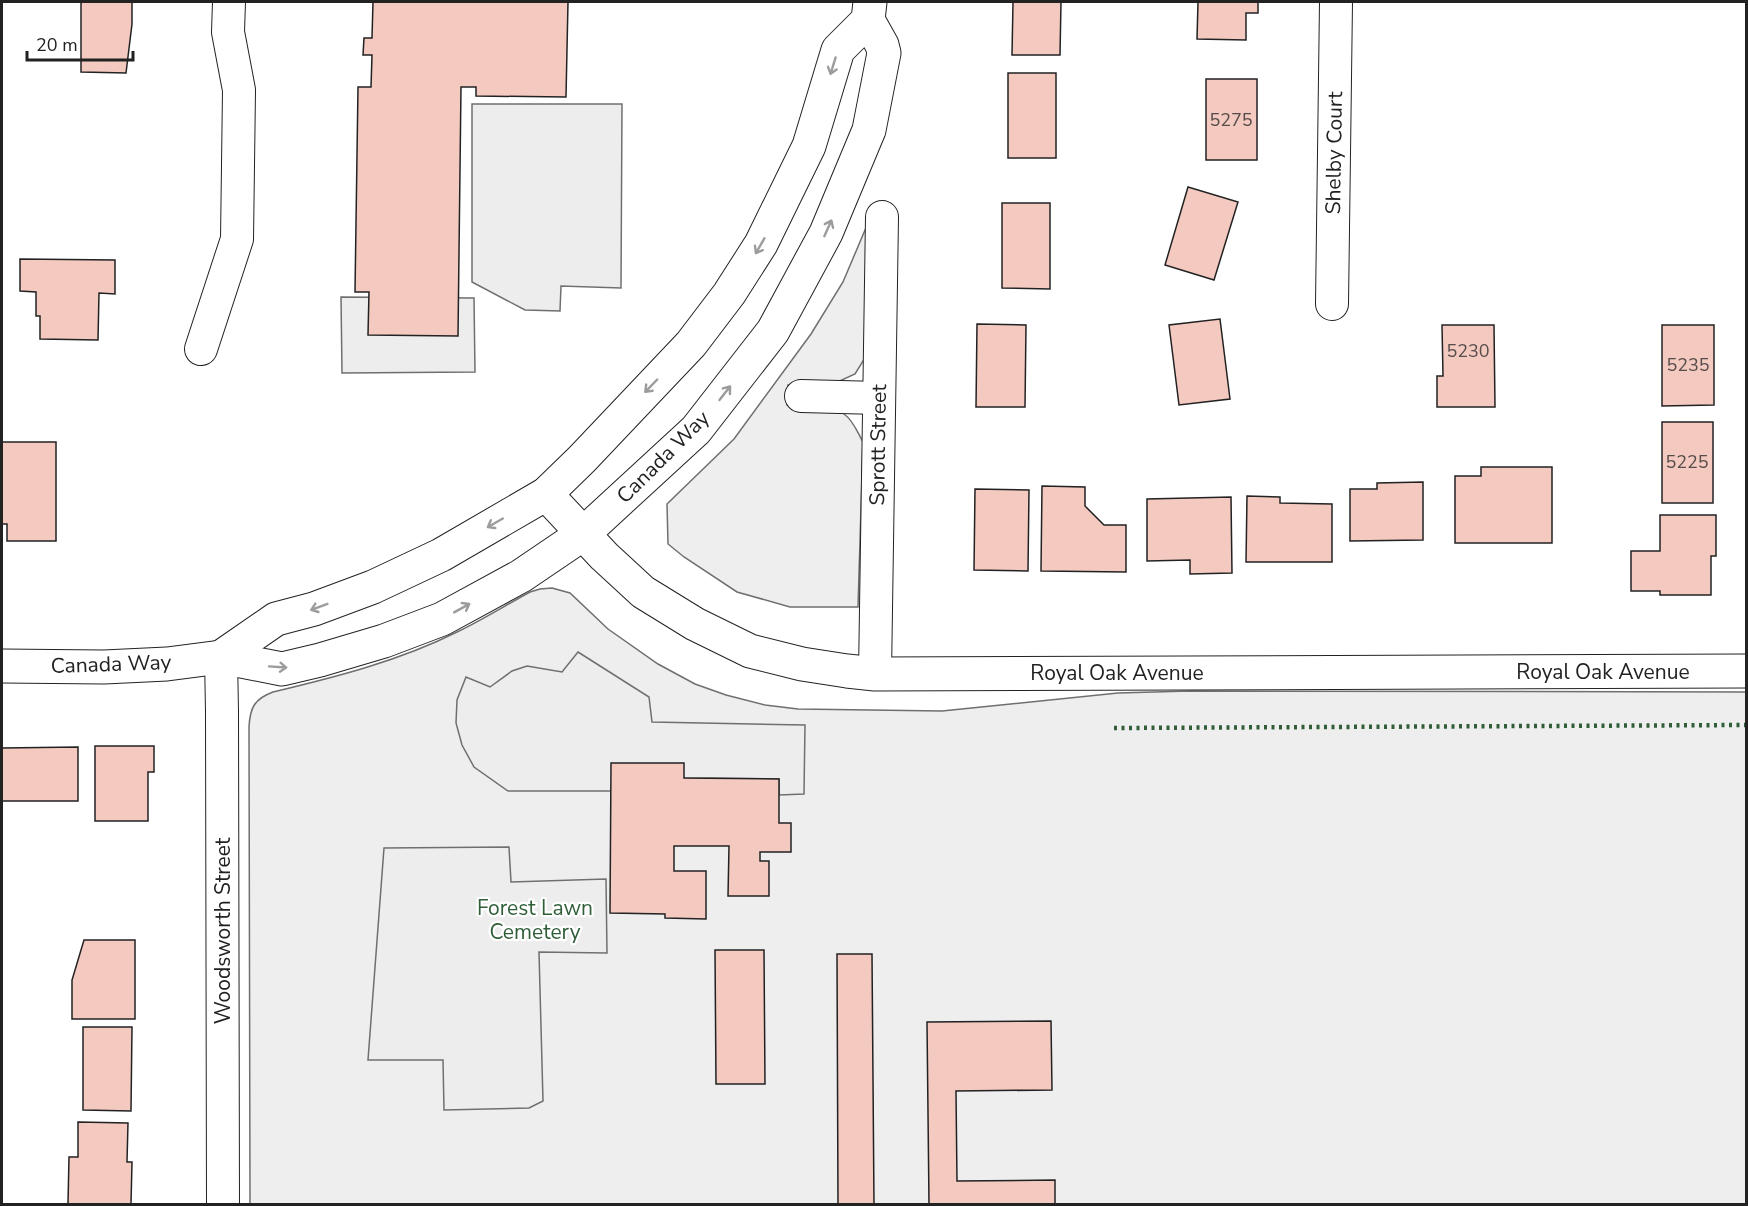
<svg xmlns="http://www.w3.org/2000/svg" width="1748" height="1206" viewBox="0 0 1748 1206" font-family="'Nunito Sans',sans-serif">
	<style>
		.green { fill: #eee; stroke: #6f6f6f; stroke-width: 1.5 }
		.parking { fill: #ededed; stroke: #6f6f6f; stroke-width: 1.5 }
		.building { fill: #f3c9c0; stroke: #222; stroke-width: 1.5 }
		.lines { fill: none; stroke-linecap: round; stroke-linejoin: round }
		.minor-casing { stroke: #222; stroke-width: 34 }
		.tertiary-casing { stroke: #222; stroke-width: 35 }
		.secondary-casing { stroke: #222; stroke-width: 35 }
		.minor { stroke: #fff; stroke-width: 32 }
		.tertiary { stroke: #fff; stroke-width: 33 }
		.secondary { stroke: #fff; stroke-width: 33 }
		.hedge { stroke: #2f5e38; stroke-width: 4.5; stroke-dasharray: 3 4.5; stroke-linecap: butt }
		.oneway { stroke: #9c9c9c }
		.labels { text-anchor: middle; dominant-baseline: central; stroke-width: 4.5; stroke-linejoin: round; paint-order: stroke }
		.number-label { font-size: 18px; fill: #564c4a }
		.street-label { font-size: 21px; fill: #222; stroke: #fff }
		.park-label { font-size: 21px; fill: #2f5e38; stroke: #fff }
	</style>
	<rect width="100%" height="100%" fill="#fff"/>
	<!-- green -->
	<g class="green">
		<path d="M 868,223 L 865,358 L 855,374 L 831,385 L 788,385 L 787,405 C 804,407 829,403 844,414 C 853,420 858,433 863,442 L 858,607 L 790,607 L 737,592 L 684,557 L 668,544 L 667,504 L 734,439 L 811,334 L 843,282 Z"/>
		<path d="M 552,588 L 570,593 L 608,629 L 658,664 L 695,684 L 726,695 L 765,705 L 798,709 L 942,711 L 1118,693 L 1190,691 L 1746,692 L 1746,1204 L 250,1204 L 249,727 C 250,708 254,699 273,692 C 336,677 399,661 457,632 C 482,620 506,605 530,592 L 540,589 Z"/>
	</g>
	<!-- parking -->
	<g class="parking">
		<path d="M 472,104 L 622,104 L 621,288 L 561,286 L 560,311 L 525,310 L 472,282 Z"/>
		<path d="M 341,297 L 474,298 L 475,372 L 342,373 Z"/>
		<path d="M 578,652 L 649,697 L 652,722 L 805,725 L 804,794 L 779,795 L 779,779 L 684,778 L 611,791 L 508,791 L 474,767 L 462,745 L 456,723 L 457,700 L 466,677 L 490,687 L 512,671 L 527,666 L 562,672 Z"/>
		<path d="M 509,847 L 511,882 L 606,879 L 607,953 L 539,952 L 543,1101 L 529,1108 L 444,1110 L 443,1060 L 368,1060 L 384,848 Z"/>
	</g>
	<!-- building -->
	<g class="building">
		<path d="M 81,2 L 132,2 L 132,24 L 126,73 L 81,72 Z"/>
		<path d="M 373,2 L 568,2 L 566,97 L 476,96 L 476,87 L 461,87 L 458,336 L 368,335 L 369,292 L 355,292 L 358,87 L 371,87 L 372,55 L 363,55 L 364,38 L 372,38 Z"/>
		<path d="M 1013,2 L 1061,2 L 1060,55 L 1012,55 Z"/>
		<path d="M 1198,2 L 1258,2 L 1258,13 L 1246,13 L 1246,40 L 1197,39 Z"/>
		<rect x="1008" y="73" width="48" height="85"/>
		<rect x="1206" y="79" width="51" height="81"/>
		<path d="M 1188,187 L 1238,202 L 1214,280 L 1165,265 Z"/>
		<path d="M 1002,203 L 1050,203 L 1050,289 L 1002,288 Z"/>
		<path d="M 20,259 L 115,260 L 115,294 L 99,293 L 98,340 L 40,339 L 40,316 L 36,316 L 36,292 L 20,291 Z"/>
		<path d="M 1220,319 L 1230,399 L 1179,405 L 1169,325 Z"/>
		<path d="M 977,324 L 1026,325 L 1025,407 L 976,407 Z"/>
		<path d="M 1442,325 L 1494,325 L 1495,407 L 1437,407 L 1437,376 L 1443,376 Z"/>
		<path d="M 1662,325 L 1714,325 L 1714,405 L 1662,406 Z"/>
		<rect x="1662" y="422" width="51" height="81"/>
		<path d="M 2,442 L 56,442 L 56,541 L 7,541 L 7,524 L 2,524 Z"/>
		<path d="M 1481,467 L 1552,467 L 1552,543 L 1455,543 L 1455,476 L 1481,476 Z"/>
		<path d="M 1423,482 L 1423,540 L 1350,541 L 1350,489 L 1377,489 L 1377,483 Z"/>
		<path d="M 1042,486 L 1085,487 L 1085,506 L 1104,525 L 1126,525 L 1126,572 L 1041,571 Z"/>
		<path d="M 975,489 L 1029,490 L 1028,571 L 974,570 Z"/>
		<path d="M 1247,496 L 1280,497 L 1280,503 L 1332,504 L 1332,562 L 1246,562 Z"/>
		<path d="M 1231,497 L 1232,573 L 1190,574 L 1190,560 L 1147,561 L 1147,499 Z"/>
		<path d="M 1660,515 L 1716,515 L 1716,556 L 1711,556 L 1711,595 L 1660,595 L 1660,591 L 1631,591 L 1631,551 L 1660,551 Z"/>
		<path d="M 95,746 L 154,746 L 154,772 L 148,772 L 148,821 L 95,821 Z"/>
		<path d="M 78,747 L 78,801 L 2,801 L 2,748 Z"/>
		<path d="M 611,763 L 684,763 L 684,778 L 779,779 L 779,823 L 791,823 L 791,852 L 760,852 L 760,861 L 769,861 L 769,896 L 728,896 L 729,846 L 674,846 L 674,871 L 706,871 L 706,919 L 665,918 L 665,914 L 610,913 Z"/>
		<path d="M 84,940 L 135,940 L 135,1019 L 72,1019 L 72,980 Z"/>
		<path d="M 715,950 L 764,950 L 765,1084 L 716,1084 Z"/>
		<path d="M 837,954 L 872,954 L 874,1204 L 838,1204 Z"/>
		<path d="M 1051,1021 L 1052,1090 L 956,1091 L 957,1181 L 1055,1180 L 1055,1204 L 929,1204 L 927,1022 Z"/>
		<path d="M 83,1027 L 132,1027 L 131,1111 L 83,1110 Z"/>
		<path d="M 78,1122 L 128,1123 L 127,1162 L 132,1162 L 131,1204 L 68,1204 L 69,1157 L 78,1157 Z"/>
	</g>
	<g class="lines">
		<defs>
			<g id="minor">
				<path d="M 1332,304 L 1336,2"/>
				<path d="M 201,349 L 237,239 L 239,90 L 228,32 L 229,2"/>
				<path d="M 801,396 L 879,398"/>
				<path d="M 221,657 L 222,712 L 223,1204"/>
				<path d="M 875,674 L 882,217"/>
			</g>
			<path id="tertiary" d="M 546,494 L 604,556 L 643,592 L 695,624 L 750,651 L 802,664 L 847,671 L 875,674 L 1746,671"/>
			<g id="secondary">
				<path d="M 221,657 L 276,619 L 314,609 L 373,587 L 441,555 L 546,494 L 582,459 L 691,344 L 729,294 L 761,244 L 809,146 L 838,50 L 868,20 L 870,2"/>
				<path d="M 2,666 L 104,667 L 167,664 L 221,657 L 282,669 L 320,660 L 384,641 L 442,619 L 521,576 L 583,534 L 696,430 L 773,331 L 826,233 L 869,130 L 884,53 L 882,45 L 868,20"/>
			</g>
		</defs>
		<!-- minor casing -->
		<use href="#minor" class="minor-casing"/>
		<!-- tertiary casing -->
		<use href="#tertiary" class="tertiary-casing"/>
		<!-- secondary casing -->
		<use href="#secondary" class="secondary-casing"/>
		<!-- minor -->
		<use href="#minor" class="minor"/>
		<!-- tertiary -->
		<use href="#tertiary" class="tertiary"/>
		<!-- secondary -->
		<use href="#secondary" class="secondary"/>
		<!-- hedge -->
		<path class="hedge" d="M 1114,728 L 1746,725"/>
	</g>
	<!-- one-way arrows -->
	<defs><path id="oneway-shaft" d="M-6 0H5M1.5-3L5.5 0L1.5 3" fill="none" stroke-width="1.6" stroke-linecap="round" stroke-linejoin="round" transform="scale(1.5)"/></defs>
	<g class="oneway">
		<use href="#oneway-shaft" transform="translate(833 66) rotate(107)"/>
		<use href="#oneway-shaft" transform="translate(828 228) rotate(-66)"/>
		<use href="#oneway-shaft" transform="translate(760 246) rotate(120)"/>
		<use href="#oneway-shaft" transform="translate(651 386) rotate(134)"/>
		<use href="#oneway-shaft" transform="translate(725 393) rotate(-52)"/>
		<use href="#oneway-shaft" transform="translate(495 523) rotate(150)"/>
		<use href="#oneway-shaft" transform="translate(319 607) rotate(160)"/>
		<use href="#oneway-shaft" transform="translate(462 608) rotate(-29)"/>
		<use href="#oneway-shaft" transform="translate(278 667) rotate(4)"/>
	</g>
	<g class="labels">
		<!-- number labels -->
		<g class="number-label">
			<text x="1231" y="120">5275</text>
			<text x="1468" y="351">5230</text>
			<text x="1688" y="365">5235</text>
			<text x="1687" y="462">5225</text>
		</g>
		<!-- street labels -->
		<g class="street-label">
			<text transform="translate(1334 153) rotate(-89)">Shelby Court</text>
			<text transform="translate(878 445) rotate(-89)">Sprott Street</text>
			<text transform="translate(663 457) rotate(-45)">Canada Way</text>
			<text transform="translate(111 664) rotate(-2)">Canada Way</text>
			<text x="1603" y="672">Royal Oak Avenue</text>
			<text x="1117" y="673">Royal Oak Avenue</text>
			<text transform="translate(223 931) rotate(-90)">Woodsworth Street</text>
		</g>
		<!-- park labels -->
		<g class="park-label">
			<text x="535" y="908">Forest Lawn<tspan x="535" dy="24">Cemetery</tspan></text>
		</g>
	</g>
	<!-- border -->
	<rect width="1748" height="1206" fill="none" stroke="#222222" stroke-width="6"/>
	<!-- scale -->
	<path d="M27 51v9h106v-9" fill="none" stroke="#222222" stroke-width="3"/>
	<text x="36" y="51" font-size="18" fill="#222222" stroke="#ffffff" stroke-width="4.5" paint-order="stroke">20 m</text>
</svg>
